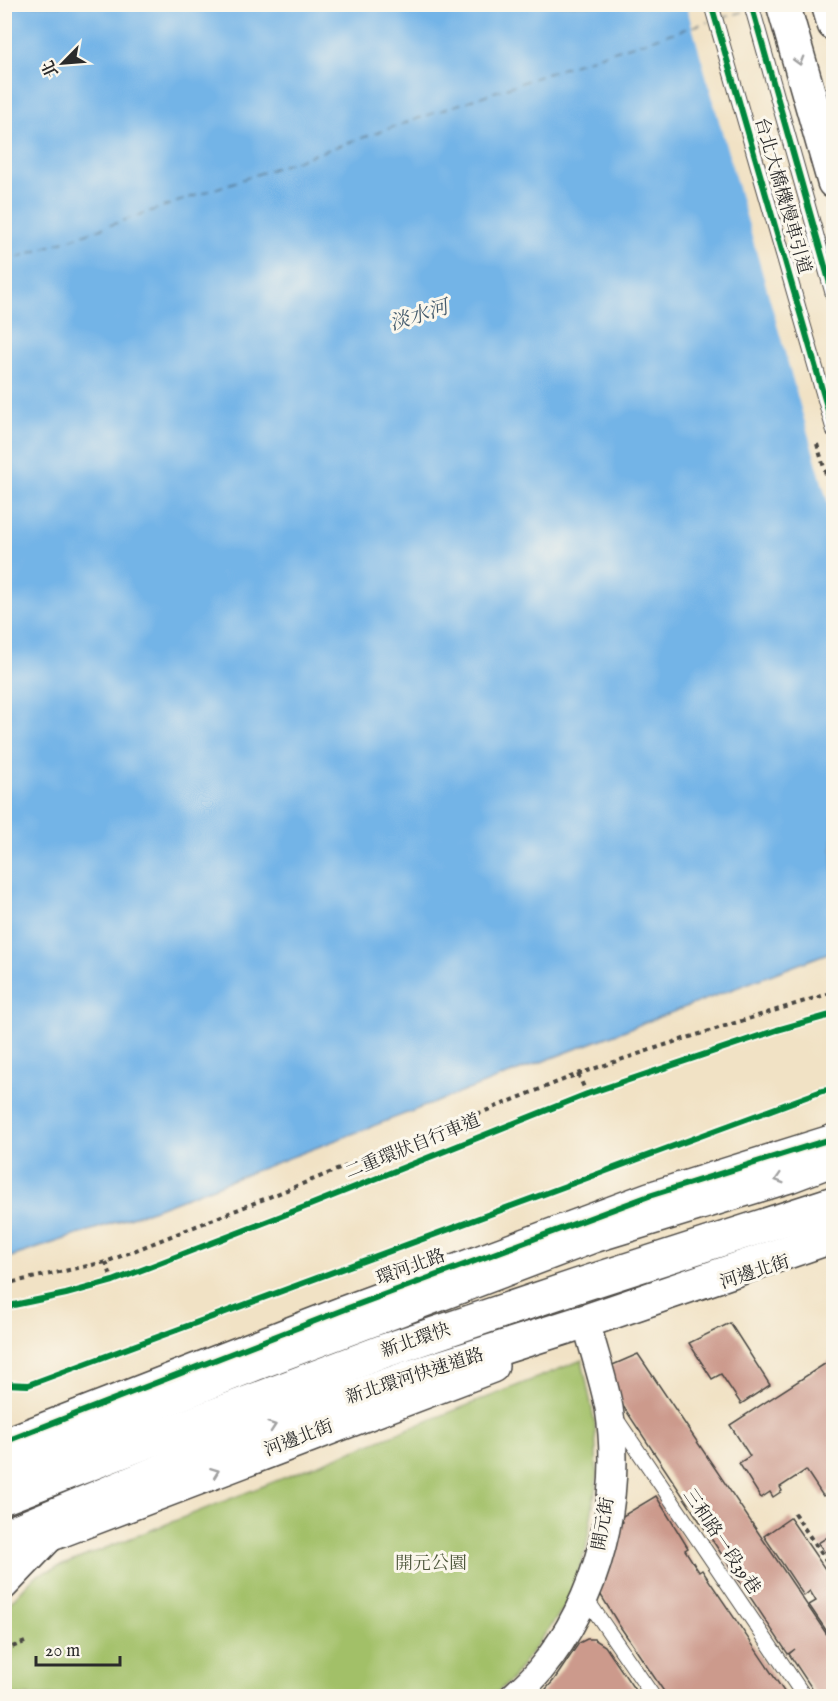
<svg xmlns="http://www.w3.org/2000/svg" width="838" height="1701" viewBox="0 0 838 1701" font-family="'IM FELL English','Noto Serif TC',serif">
	<style>
		.green { fill: #a2c068; stroke: #66764a; stroke-width: 1.5 }
		.water { fill: #73b4e7; stroke: #4f7089; stroke-width: 1.5 }
		.pier { fill: #f1e2c5 }
		.lines { fill: none; stroke-linecap: round; stroke-linejoin: round }
		.ferry { stroke: #445b6d; stroke-width: 1.5; stroke-dasharray: 8 6; stroke-linecap: butt }
		.building { fill: #cc9a8c }
		.lane-casing { stroke: #494642; stroke-width: 16 }
		.street-casing { stroke: #494642; stroke-width: 30 }
		.secondary-casing { stroke: #494642; stroke-width: 36 }
		.primary-casing { stroke: #494642; stroke-width: 36 }
		.highway-casing { stroke: #494642; stroke-width: 36 }
		.path { stroke: #494642; stroke-width: 4; stroke-dasharray: 4.5 4.5; stroke-linecap: butt }
		.lane { stroke: #fff; stroke-width: 14 }
		.street { stroke: #fff; stroke-width: 27 }
		.secondary { stroke: #fff; stroke-width: 33 }
		.primary { stroke: #fff; stroke-width: 33 }
		.highway { stroke: #fff; stroke-width: 33 }
		.cycleway-casing { stroke: #fbf7ec; stroke-width: 10 }
		.cycleway { stroke: #00873e; stroke-width: 6 }
		.oneway { stroke: #a0a0a0 }
		.labels { text-anchor: middle; dominant-baseline: central; stroke-width: 6; stroke-linejoin: round; paint-order: stroke }
		.street-label { font-size: 18px; fill: #2b2b2b; stroke: #fbf7ec }
		.park-label { font-size: 18px; fill: #4f583d; stroke: #fbf7ec }
		.water-label { font-size: 20px; font-style: italic; fill: #445b6d; stroke: #fbf7ec }
	</style>
	<rect width="100%" height="100%" fill="#fbf7ec"/>
	<filter id="ink" filterUnits="userSpaceOnUse"><feTurbulence type="fractalNoise" baseFrequency=".0167" numOctaves="2"/><feDisplacementMap in="SourceGraphic" scale="12" xChannelSelector="R" yChannelSelector="G"/><feConvolveMatrix kernelMatrix="1 2 1 2 8 2 1 2 1" color-interpolation-filters="sRGB"/></filter>
	<filter id="wash" filterUnits="userSpaceOnUse"><feTurbulence type="fractalNoise" baseFrequency=".008" numOctaves="4" result="noise"/><feDisplacementMap in="SourceGraphic" scale="24" xChannelSelector="R" yChannelSelector="G"/><feGaussianBlur stdDeviation="1.35" result="paint"/><feColorMatrix in="noise" values="0 0 0 0 0 0 0 0 0 0 0 0 0 0 0 0 0 1.4 0 .05"/><feComposite in="paint" operator="in"/></filter>
	<g filter="url(#wash)">
		<rect width="100%" height="100%" fill="#f1e2c5"/>
		<!-- green -->
		<path class="green" d="M 582,1360 L 595,1424 L 597,1479 L 586,1549 L 567,1604 L 511,1680 L 493,1696 L 5,1696 L 4,1609 L 35,1576 Z"/>
		<!-- water -->
		<path class="water" d="M 4,5 L 833,5 L 833,951 L 155,1209 L 5,1259 Z"/>
		<!-- pier -->
		<path class="pier" d="M 686,5 L 833,5 L 833,521 Z"/>
		<g class="lines">
			<!-- ferry -->
			<g class="ferry">
				<path d="M 759,7 L 767,4"/>
				<path d="M 722,18 L 746,11"/>
				<path d="M 4,262 L 604,54 L 708,22"/>
			</g>
		</g>
		<g id="blocks">
			<!-- building -->
			<g class="building">
				<path d="M 730,1323 L 770,1385 L 741,1404 L 721,1374 L 712,1379 L 689,1343 Z"/>
				<path d="M 638,1354 L 834,1645 L 834,1696 L 817,1696 L 789,1654 L 795,1649 L 788,1654 L 617,1397 L 608,1367 Z"/>
				<path d="M 834,1358 L 834,1484 L 830,1486 L 832,1490 L 823,1496 L 806,1470 L 780,1487 L 782,1491 L 773,1497 L 770,1492 L 761,1498 L 739,1463 L 750,1456 L 730,1425 Z"/>
				<path d="M 656,1496 L 688,1548 L 685,1550 L 699,1572 L 702,1570 L 787,1696 L 667,1696 L 619,1625 L 599,1592 L 616,1527 L 623,1522 L 621,1517 Z"/>
				<path d="M 790,1518 L 834,1582 L 834,1642 L 809,1605 L 816,1601 L 810,1591 L 804,1596 L 764,1536 Z"/>
				<path d="M 834,1533 L 834,1565 L 818,1543 Z"/>
				<path d="M 587,1639 L 594,1639 L 605,1646 L 639,1696 L 540,1696 L 554,1680 L 579,1643 Z"/>
			</g>
		</g>
	</g>
	<g filter="url(#ink)">
		<use href="#blocks" fill-opacity="0" stroke="#494642" stroke-width="1.5"/>
		<g class="lines">
			<defs>
				<g id="lane">
					<path d="M 711,4 L 834,431"/>
					<path d="M 751,4 L 834,298"/>
					<path d="M 615,1417 L 804,1696"/>
					<path d="M 585,1597 L 653,1696"/>
				</g>
				<g id="street">
					<path d="M 4,1442 L 343,1310 L 649,1196 L 834,1138"/>
					<path d="M 4,1586 L 51,1537"/>
					<path d="M 514,1696 C 523,1688 532,1680 540,1670 C 599,1599 623,1499 609,1408 C 604,1382 595,1355 588,1329"/>
				</g>
				<path id="secondary" d="M 4,1555 L 54,1533 L 492,1366"/>
				<g id="primary">
					<path d="M 783,4 L 834,182"/>
					<path d="M 828,4 L 834,24"/>
					<path d="M 4,1464 L 255,1364 L 593,1236 L 789,1176 L 834,1159"/>
				</g>
				<g id="highway">
					<path d="M 4,1497 L 205,1419 L 384,1351 L 577,1286 L 834,1203"/>
					<path d="M 4,1536 L 255,1432 L 407,1378 L 589,1320 L 834,1236"/>
				</g>
			</defs>
			<!-- lane casing -->
			<use href="#lane" class="lane-casing"/>
			<!-- street casing -->
			<use href="#street" class="street-casing"/>
			<!-- secondary casing -->
			<use href="#secondary" class="secondary-casing"/>
			<!-- primary casing -->
			<use href="#primary" class="primary-casing"/>
			<!-- highway casing -->
			<use href="#highway" class="highway-casing"/>
			<!-- path -->
			<g class="path">
				<path d="M 817,444 L 834,501"/>
				<path d="M 578,1074 L 587,1094"/>
				<path d="M 391,1148 L 400,1168"/>
				<path d="M 106,1262 L 113,1281"/>
				<path d="M 4,1284 L 106,1262 L 578,1074 L 674,1042 L 834,992"/>
				<path d="M 794,1513 L 834,1572"/>
				<path d="M 4,1650 L 25,1642"/>
				<path d="M 4,1664 L 6,1672 L 4,1677"/>
			</g>
			<!-- lane -->
			<use href="#lane" class="lane"/>
			<!-- street -->
			<use href="#street" class="street"/>
			<!-- secondary -->
			<use href="#secondary" class="secondary"/>
			<!-- primary -->
			<use href="#primary" class="primary"/>
			<!-- highway -->
			<use href="#highway" class="highway"/>
			<defs>
				<g id="cycleway">
					<path d="M 711,4 L 834,431"/>
					<path d="M 751,4 L 834,298"/>
					<path d="M 4,1307 L 66,1294 L 113,1281 L 310,1205 L 587,1094 L 777,1030 L 834,1014"/>
					<path d="M 4,1384 L 28,1385 L 822,1091 L 834,1089"/>
					<path d="M 4,1442 L 343,1310 L 649,1196 L 834,1138"/>
				</g>
			</defs>
			<!-- cycleway casing -->
			<use href="#cycleway" class="cycleway-casing"/>
			<!-- cycleway -->
			<use href="#cycleway" class="cycleway"/>
		</g>
		<!-- one-way arrows -->
		<defs><path id="oneway-chevron" d="M-2-3.5L2.5 0L-2 3.5" fill="none" stroke-width="1.6" stroke-linecap="round" stroke-linejoin="round" transform="scale(1.5)"/></defs>
		<g class="oneway">
			<use href="#oneway-chevron" transform="translate(799 61) rotate(74)"/>
			<use href="#oneway-chevron" transform="translate(779 1179) rotate(163)"/>
			<use href="#oneway-chevron" transform="translate(272 1426) rotate(-19)"/>
			<use href="#oneway-chevron" transform="translate(215 1472) rotate(-21)"/>
		</g>
	</g>
	<g class="labels">
		<!-- street labels -->
		<g class="street-label">
			<text transform="translate(782 196) rotate(74)">台北大橋機慢車引道</text>
			<text transform="translate(413 1147) rotate(-22)">二重環狀自行車道</text>
			<text transform="translate(411 1268) rotate(-20)">環河北路</text>
			<text transform="translate(755 1273) rotate(-18)">河邊北街</text>
			<text transform="translate(416 1341) rotate(-19)">新北環快</text>
			<text transform="translate(415 1377) rotate(-18)">新北環河快速道路</text>
			<text transform="translate(299 1439) rotate(-21)">河邊北街</text>
			<text transform="translate(604 1524) rotate(-80)">開元街</text>
			<text transform="translate(721 1542) rotate(56)">三和路一段39巷</text>
		</g>
		<!-- park labels -->
		<g class="park-label">
			<text x="431" y="1564">開元公園</text>
		</g>
		<!-- water labels -->
		<g class="water-label">
			<text transform="translate(419 316) rotate(-17)">淡水河</text>
		</g>
	</g>
	<!-- margin -->
	<rect width="838" height="1701" fill="none" stroke="#fbf7ec" stroke-width="24"/>
	<!-- north arrow -->
	<g transform="translate(63 63) rotate(245)" stroke="#fbf7ec" stroke-width="4.5" paint-order="stroke">
	<path d="M0-4.5L10 22L0 15L-10 22Z" fill="#2b2b2b"/>
	<text y="-9" font-size="16" font-weight="bold" text-anchor="middle" fill="#2b2b2b">北</text>
	</g>
	<!-- scale -->
	<path d="M36 1656v9h84v-9" fill="none" stroke="#2b2b2b" stroke-width="3"/>
	<text x="45" y="1656" font-size="18" fill="#2b2b2b" stroke="#fbf7ec" stroke-width="4.5" paint-order="stroke">20 m</text>
</svg>
